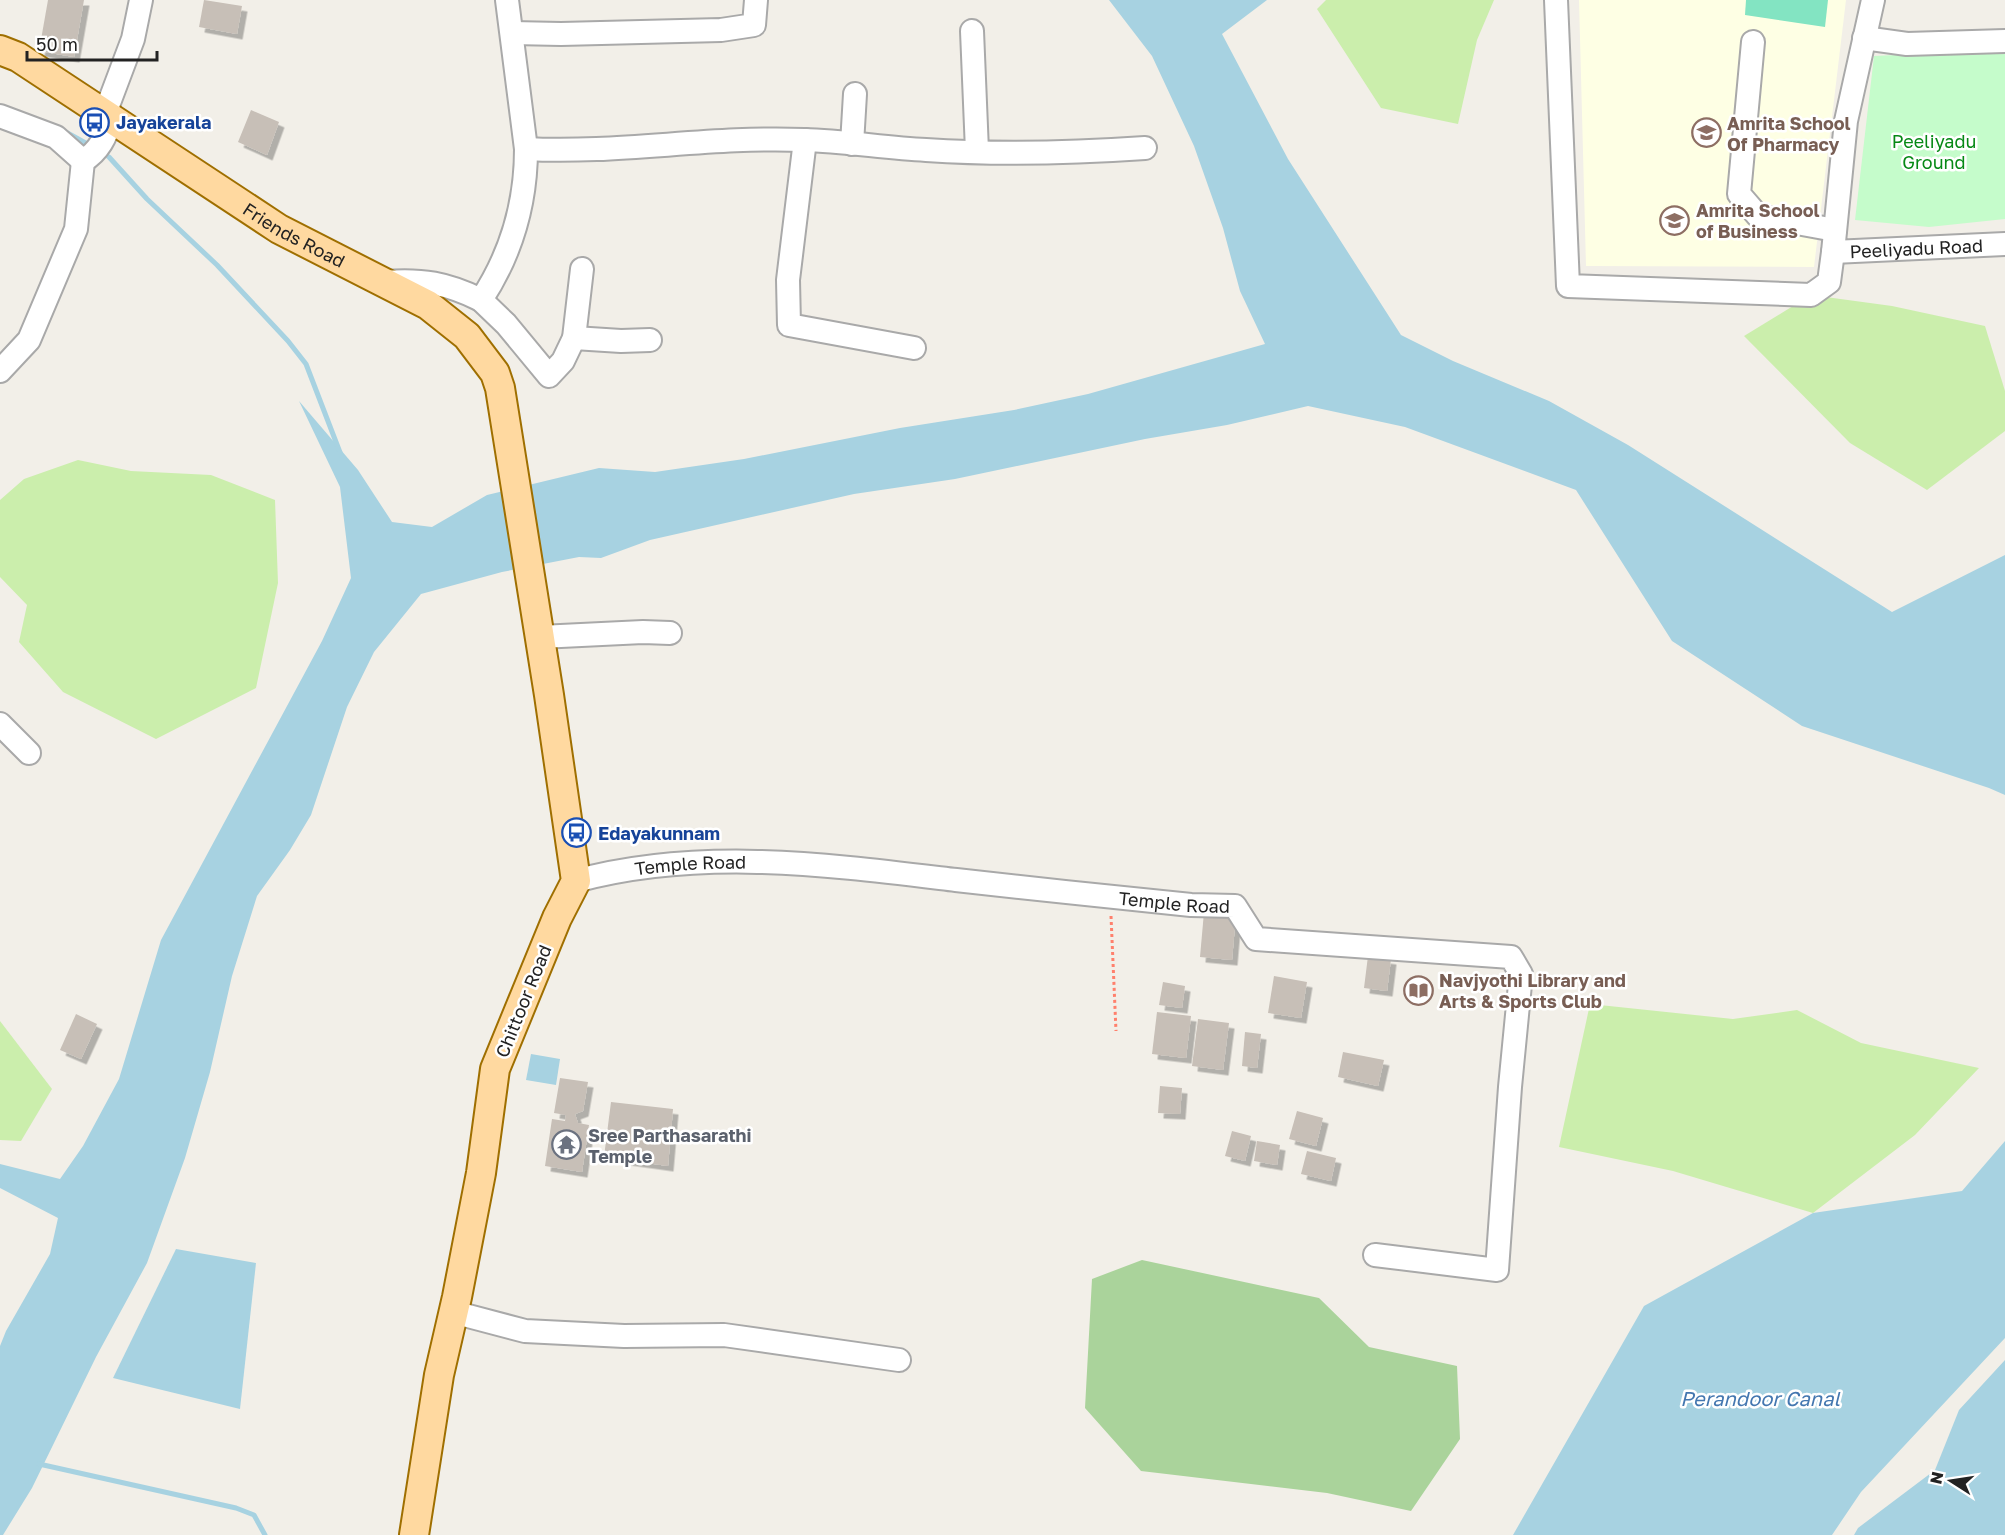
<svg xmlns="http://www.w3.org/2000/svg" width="2005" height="1535" viewBox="0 0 2005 1535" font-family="'Golos Text',sans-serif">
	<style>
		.education { fill: #feffe4 }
		.grass { fill: #cbeeac }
		.forest { fill: #aad39b }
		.park { fill: #c5fccb }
		.pitch { fill: #83e4c2 }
		.water { fill: #a7d2e1 }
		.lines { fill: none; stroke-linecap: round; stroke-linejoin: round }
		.stream { stroke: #a7d2e1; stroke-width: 5 }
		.building { fill: #c7bfb7; filter: url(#shadow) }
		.minor-casing { stroke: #a9a9a9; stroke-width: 26 }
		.major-casing { stroke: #9f6f00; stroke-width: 32 }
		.path { stroke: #ff806c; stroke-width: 3; stroke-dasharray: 3 3; stroke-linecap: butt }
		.minor { stroke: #fff; stroke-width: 22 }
		.major { stroke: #ffd9a0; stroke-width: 28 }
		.labels { text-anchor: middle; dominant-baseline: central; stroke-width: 5; stroke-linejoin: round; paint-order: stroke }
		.transit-label { font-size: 18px; font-weight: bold; fill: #164399; stroke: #fff; text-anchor: start }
		.education-label { font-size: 18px; font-weight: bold; fill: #785e54; stroke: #fff; text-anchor: start }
		.park-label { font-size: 18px; fill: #068915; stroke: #fff }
		.street-label { font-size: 18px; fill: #222; stroke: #fff }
		.worship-label { font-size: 18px; font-weight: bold; fill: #5b616d; stroke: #fff; text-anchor: start }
		.water-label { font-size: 20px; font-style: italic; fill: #4477b0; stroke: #fff }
	</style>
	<defs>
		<filter id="shadow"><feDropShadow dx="5.5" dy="5.5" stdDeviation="0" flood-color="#0004"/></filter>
	</defs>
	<rect width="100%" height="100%" fill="#f2efe8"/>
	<!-- education -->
	<path class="education" d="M 1579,0 L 1846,0 L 1814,267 L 1586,266 Z"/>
	<!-- grass -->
	<g class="grass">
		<path d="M 1326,0 L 1494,0 L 1477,40 L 1458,124 L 1381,108 L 1317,9 Z"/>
		<path d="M 1811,295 L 1892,306 L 1985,326 L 2005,391 L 2005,431 L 1927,490 L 1850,443 L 1744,336 Z"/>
		<path d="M 78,460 L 131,471 L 211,475 L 275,500 L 278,583 L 256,688 L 156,739 L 63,692 L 19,642 L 27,605 L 0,577 L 0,500 L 24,479 Z"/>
		<path d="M 1590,1004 L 1733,1019 L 1797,1010 L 1861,1043 L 1979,1068 L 1915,1135 L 1813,1213 L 1673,1171 L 1559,1147 Z"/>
		<path d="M 0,1021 L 52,1089 L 21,1141 L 0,1140 Z"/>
	</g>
	<!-- forest -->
	<path class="forest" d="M 1142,1260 L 1319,1298 L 1369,1347 L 1457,1366 L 1460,1439 L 1411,1511 L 1327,1493 L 1141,1471 L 1085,1408 L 1092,1279 Z"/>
	<!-- park -->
	<path class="park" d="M 2005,50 L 2005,219 L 1929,227 L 1855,220 L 1874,56 Z"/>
	<!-- pitch -->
	<path class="pitch" d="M 1746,0 L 1828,0 L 1825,27 L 1745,15 Z"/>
	<!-- water -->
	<g class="water">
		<path d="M 1109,0 L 1267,0 L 1222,34 L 1288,159 L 1401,335 L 1453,361 L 1549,401 L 1628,445 L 1892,612 L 2005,555 L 2005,795 L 1989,788 L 1802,726 L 1672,641 L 1576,490 L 1405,427 L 1308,406 L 1227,425 L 1145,439 L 955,479 L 854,494 L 650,540 L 601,558 L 579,557 L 502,572 L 421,594 L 374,652 L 347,707 L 311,815 L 290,850 L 257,896 L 232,976 L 210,1072 L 185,1158 L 147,1263 L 96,1357 L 32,1488 L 3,1535 L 0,1535 L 0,1346 L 6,1331 L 50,1254 L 58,1218 L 0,1188 L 0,1164 L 60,1179 L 83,1146 L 119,1079 L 161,940 L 322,641 L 351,578 L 340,487 L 299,401 L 358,470 L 392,522 L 432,527 L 487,495 L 599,468 L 655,472 L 744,459 L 900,428 L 1014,410 L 1088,394 L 1265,344 L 1240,291 L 1223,228 L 1194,146 L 1152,56 Z"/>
		<path d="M 531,1054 L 560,1059 L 556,1085 L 526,1080 Z"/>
		<path d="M 2005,1141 L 2005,1338 L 1861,1492 L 1832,1535 L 1513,1535 L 1644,1306 L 1813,1213 L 1962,1191 Z"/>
		<path d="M 176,1249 L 256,1263 L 240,1409 L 113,1378 Z"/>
		<path d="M 2005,1360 L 2005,1535 L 1854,1535 L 1858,1528 L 1935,1470 L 1959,1410 Z"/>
	</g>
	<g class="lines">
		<!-- stream -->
		<g class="stream">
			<path d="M 62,130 L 91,146"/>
			<path d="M 101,152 L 109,157 L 147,199 L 217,265 L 288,341 L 306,364 L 341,455"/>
			<path d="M 39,1464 L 236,1508 L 254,1515 L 265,1535"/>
		</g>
	</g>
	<!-- building -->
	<g class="building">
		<path d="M 48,0 L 84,0 L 74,57 L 39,51 Z"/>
		<path d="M 204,0 L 242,6 L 237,34 L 199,27 Z"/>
		<path d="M 251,110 L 279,122 L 267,155 L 238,142 Z"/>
		<path d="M 1204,912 L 1236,914 L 1232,960 L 1200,957 Z"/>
		<path d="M 1368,956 L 1391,959 L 1387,991 L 1364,988 Z"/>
		<path d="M 1274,976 L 1307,982 L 1301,1018 L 1268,1013 Z"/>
		<path d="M 1163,982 L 1185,986 L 1182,1008 L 1159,1005 Z"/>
		<path d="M 1157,1012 L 1191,1016 L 1186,1058 L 1152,1054 Z"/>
		<path d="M 76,1014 L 97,1024 L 81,1059 L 60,1050 Z"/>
		<path d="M 1198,1019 L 1229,1023 L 1223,1070 L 1192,1066 Z"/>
		<path d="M 1245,1032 L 1261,1034 L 1257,1068 L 1242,1066 Z"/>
		<path d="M 1343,1052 L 1384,1060 L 1378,1086 L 1338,1077 Z"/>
		<path d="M 560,1078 L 588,1082 L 583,1111 L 575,1114 L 578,1123 L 589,1125 L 582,1172 L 545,1166 L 552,1119 L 565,1121 L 566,1115 L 554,1113 Z"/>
		<path d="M 1160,1086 L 1182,1088 L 1180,1114 L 1158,1113 Z"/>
		<path d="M 611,1102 L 673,1109 L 668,1166 L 604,1157 Z"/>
		<path d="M 1297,1111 L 1323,1118 L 1316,1146 L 1289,1139 Z"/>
		<path d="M 1232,1131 L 1251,1136 L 1245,1161 L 1225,1156 Z"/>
		<path d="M 1257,1141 L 1280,1145 L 1277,1165 L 1254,1161 Z"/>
		<path d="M 1307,1151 L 1336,1158 L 1331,1181 L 1301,1174 Z"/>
	</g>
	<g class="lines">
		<defs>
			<g id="minor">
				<path d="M 1556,0 L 1568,286 L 1811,295 L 1829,282 L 1833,252"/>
				<path id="s1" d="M 1873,0 L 1846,121 L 1833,252 L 2005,244"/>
				<path d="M 972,31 L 977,151"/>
				<path d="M 512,33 L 561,34 L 721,30 L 754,25 L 756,0"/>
				<path d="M 1864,38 L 1907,44 L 2005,41"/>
				<path d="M 1753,42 L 1739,194 L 1758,216 L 1835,230"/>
				<path d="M 0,116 L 56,137 L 83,161 C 99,151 106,137 111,119"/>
				<path d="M 104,116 L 133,39 L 141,0"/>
				<path d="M 805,140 L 788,280 L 789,325 L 914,348"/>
				<path d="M 852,144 L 855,94"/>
				<path d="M 526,149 C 618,154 711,136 804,140 C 844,141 885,148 926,150 C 999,155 1072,153 1145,148"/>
				<path d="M 384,282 C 422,279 447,283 481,300 C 512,253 526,204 526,149 L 507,0"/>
				<path d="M 481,300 L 506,324 L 549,376 L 563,361 L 574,338 L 582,269"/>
				<path d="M 574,338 L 621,341 L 650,340"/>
				<path d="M 0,371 L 29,340 L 76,229 L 83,161"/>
				<path d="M 540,637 L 643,632 L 670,633"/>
				<path d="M 0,724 L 29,753"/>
				<path id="s2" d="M 576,881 C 700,847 831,865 956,880 C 1034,889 1113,897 1191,905 L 1235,906 L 1256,939 L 1511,957 L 1521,974 L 1510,1087 L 1497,1270 L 1375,1255"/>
				<path d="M 453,1312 L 525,1331 L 624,1336 L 724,1335 L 899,1360"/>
			</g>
			<g id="major">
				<path id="s3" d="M 0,50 L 18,57 L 279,229 L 428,305 L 467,336 L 495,373 L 500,388 L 549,695 L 576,881 L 557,918 L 495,1069 L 481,1173 L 457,1297 L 439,1375 L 414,1535"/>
			</g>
		</defs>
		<!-- minor casing -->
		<use href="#minor" class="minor-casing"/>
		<!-- major casing -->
		<use href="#major" class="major-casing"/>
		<!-- path -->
		<path class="path" d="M 1111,916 L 1116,1031"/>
		<!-- minor -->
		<use href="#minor" class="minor"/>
		<!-- major -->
		<use href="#major" class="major"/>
	</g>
	<!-- icons -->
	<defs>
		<symbol id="bus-ring" viewBox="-11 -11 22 22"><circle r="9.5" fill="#fff" stroke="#1a4fb4" stroke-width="1.5"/><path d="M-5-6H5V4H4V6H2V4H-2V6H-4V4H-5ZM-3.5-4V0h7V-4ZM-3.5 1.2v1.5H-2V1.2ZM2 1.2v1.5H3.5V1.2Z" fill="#1a4fb4"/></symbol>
		<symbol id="university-ring" viewBox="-11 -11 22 22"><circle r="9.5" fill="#fff" stroke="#8d6e63" stroke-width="1.5"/><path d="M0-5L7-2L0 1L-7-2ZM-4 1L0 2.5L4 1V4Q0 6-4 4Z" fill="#8d6e63"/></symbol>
		<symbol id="library-ring" viewBox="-11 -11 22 22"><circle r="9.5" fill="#fff" stroke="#8d6e63" stroke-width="1.5"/><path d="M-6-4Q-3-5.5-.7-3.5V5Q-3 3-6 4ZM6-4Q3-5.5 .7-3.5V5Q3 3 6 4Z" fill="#8d6e63"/></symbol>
		<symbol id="temple-ring" viewBox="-11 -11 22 22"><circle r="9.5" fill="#fff" stroke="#6b7280" stroke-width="1.5"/><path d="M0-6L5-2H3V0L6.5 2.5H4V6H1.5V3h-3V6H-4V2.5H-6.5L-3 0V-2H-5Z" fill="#6b7280"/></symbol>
	</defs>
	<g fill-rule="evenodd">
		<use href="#bus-ring" x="78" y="106" width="33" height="33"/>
		<use href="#university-ring" x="1690" y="116" width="33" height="33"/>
		<use href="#university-ring" x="1658" y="204" width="33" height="33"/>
		<use href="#bus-ring" x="560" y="816" width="33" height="33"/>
		<use href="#library-ring" x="1402" y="974" width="33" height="33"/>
		<use href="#temple-ring" x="550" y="1128" width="33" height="33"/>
	</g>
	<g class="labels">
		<!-- transit labels -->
		<g class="transit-label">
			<text x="116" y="122">Jayakerala</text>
			<text x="598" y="833">Edayakunnam</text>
		</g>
		<!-- education labels -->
		<g class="education-label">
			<text x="1727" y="123">Amrita School<tspan x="1727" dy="21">Of Pharmacy</tspan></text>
			<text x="1696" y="210">Amrita School<tspan x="1696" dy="21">of Business</tspan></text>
			<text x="1439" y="980">Navjyothi Library and<tspan x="1439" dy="21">Arts &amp; Sports Club</tspan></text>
		</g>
		<!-- park labels -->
		<g class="park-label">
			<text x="1934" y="141">Peeliyadu<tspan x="1934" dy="21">Ground</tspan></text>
		</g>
		<!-- street labels -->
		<g class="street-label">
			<text stroke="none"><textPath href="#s3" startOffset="348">Friends Road</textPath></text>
			<text stroke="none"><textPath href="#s1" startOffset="339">Peeliyadu Road</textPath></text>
			<text stroke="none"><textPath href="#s2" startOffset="116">Temple Road</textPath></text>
			<text stroke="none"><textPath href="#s2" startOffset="602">Temple Road</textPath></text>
			<text transform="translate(523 1001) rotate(-68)">Chittoor Road</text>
		</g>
		<!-- worship labels -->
		<g class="worship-label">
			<text x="588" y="1135">Sree Parthasarathi<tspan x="588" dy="21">Temple</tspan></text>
		</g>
		<!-- water labels -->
		<g class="water-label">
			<text x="1760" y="1398">Perandoor Canal</text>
		</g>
	</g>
	<!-- north arrow -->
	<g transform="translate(1951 1481) rotate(282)" stroke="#ffffff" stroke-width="4.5" paint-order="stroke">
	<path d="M0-4.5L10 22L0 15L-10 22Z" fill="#222222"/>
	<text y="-9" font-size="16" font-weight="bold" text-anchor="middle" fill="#222222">N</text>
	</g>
	<!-- scale -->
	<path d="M27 51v9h130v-9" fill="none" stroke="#222222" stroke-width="3"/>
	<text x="36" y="51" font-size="18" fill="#222222" stroke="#ffffff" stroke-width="4.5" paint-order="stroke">50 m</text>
</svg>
